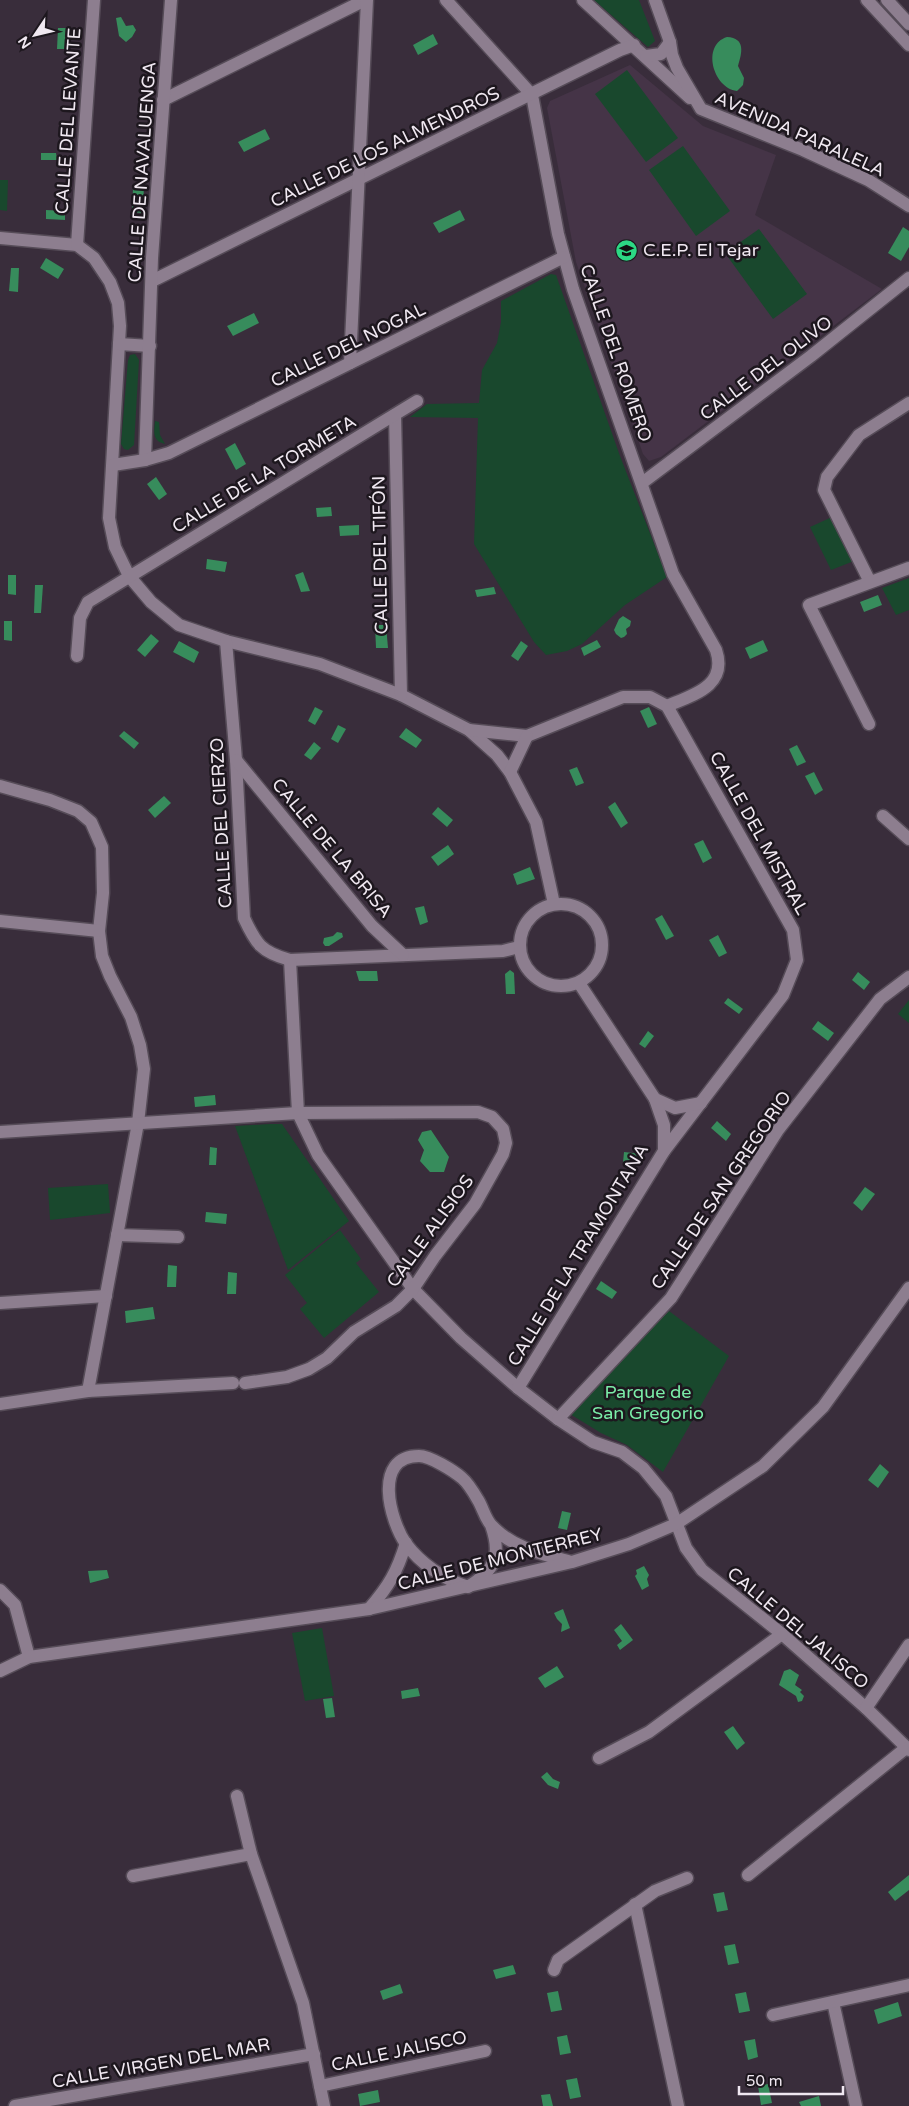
<svg xmlns="http://www.w3.org/2000/svg" width="909" height="2106" viewBox="0 0 909 2106" font-family="'Varela Round',sans-serif">
	<style>
		.built { fill: #453447 }
		.green { fill: #19482d }
		.water { fill: #378c5c }
		.lines { fill: none; stroke-linecap: round; stroke-linejoin: round }
		.minor-casing { stroke: #564c58; stroke-width: 15 }
		.tertiary-casing { stroke: #564c58; stroke-width: 15 }
		.minor { stroke: #8d7e8f; stroke-width: 12 }
		.tertiary { stroke: #8d7e8f; stroke-width: 12 }
		.labels { text-anchor: middle; dominant-baseline: central; stroke-width: 5; stroke-linejoin: round; paint-order: stroke }
		.street-label { font-size: 18px; fill: #f0e8f1; stroke: #1d171e }
		.poi-label { font-size: 18px; fill: #f0e8f1; stroke: #1d171e; text-anchor: start }
		.park-label { font-size: 18px; fill: #7beca8; stroke: #1d171e }
	</style>
	<rect width="100%" height="100%" fill="#392d3b"/>
	<!-- built -->
	<path class="built" d="M 630,65 L 703,126 L 776,155 L 755,215 L 882,289 L 661,457 L 649,461 L 643,454 L 576,262 L 547,108 L 550,101 Z"/>
	<!-- green -->
	<g class="green">
		<path d="M 594,0 L 639,0 L 655,41 L 648,47 Z"/>
		<path d="M 627,70 L 678,138 L 646,162 L 595,94 Z"/>
		<path d="M 683,146 L 730,211 L 696,236 L 649,170 Z"/>
		<path d="M 0,180 L 8,180 L 7,211 L 0,210 Z"/>
		<path d="M 759,229 L 807,294 L 773,319 L 725,253 Z"/>
		<path d="M 551,274 L 556,275 L 620,456 L 667,577 L 625,605 L 582,644 L 567,651 L 546,655 L 534,642 L 474,544 L 478,418 L 410,417 L 427,404 L 479,403 L 482,370 L 497,343 L 501,322 L 501,301 Z"/>
		<path d="M 135,354 L 139,360 L 134,445 L 128,450 L 124,449 L 121,444 L 128,360 L 130,355 Z"/>
		<path d="M 155,421 L 159,422 L 160,435 L 165,444 C 152,441 154,432 155,421 Z"/>
		<path d="M 832,517 L 854,561 L 831,570 L 810,527 Z"/>
		<path d="M 909,578 L 909,610 L 896,615 L 882,588 Z"/>
		<path d="M 909,1000 L 909,1023 L 898,1014 Z"/>
		<path d="M 270,1124 L 282,1124 L 349,1221 L 288,1270 L 235,1126 Z"/>
		<path d="M 108,1184 L 110,1213 L 50,1220 L 48,1188 Z"/>
		<path d="M 340,1230 L 361,1259 L 356,1263 L 379,1292 L 324,1338 L 300,1309 L 307,1303 L 285,1275 Z"/>
		<path d="M 669,1311 L 729,1356 L 663,1472 L 627,1445 L 601,1433 L 570,1414 Z"/>
		<path d="M 322,1628 L 334,1696 L 305,1701 L 292,1633 Z"/>
	</g>
	<!-- water -->
	<g class="water">
		<path d="M 121,17 L 126,26 L 133,25 L 136,30 L 132,37 L 126,42 L 119,36 L 116,18 Z"/>
		<path d="M 58,28 L 68,28 L 67,49 L 57,49 Z"/>
		<path d="M 433,34 L 438,44 L 418,55 L 413,45 Z"/>
		<path d="M 727,37 C 746,38 742,53 738,66 L 744,78 L 743,85 L 737,91 C 713,88 701,45 727,37 Z"/>
		<path d="M 265,129 L 270,139 L 244,152 L 238,142 Z"/>
		<path d="M 41,153 L 56,153 L 57,160 L 41,160 Z"/>
		<path d="M 133,188 L 144,189 L 142,213 L 132,212 Z"/>
		<path d="M 46,210 L 65,211 L 65,220 L 46,219 Z"/>
		<path d="M 460,210 L 465,220 L 439,233 L 433,223 Z"/>
		<path d="M 903,227 L 909,231 L 909,247 L 901,261 L 888,253 Z"/>
		<path d="M 46,258 L 64,269 L 58,279 L 40,268 Z"/>
		<path d="M 11,268 L 19,268 L 18,292 L 9,291 Z"/>
		<path d="M 254,313 L 259,323 L 233,336 L 227,326 Z"/>
		<path d="M 235,443 L 246,464 L 236,470 L 225,449 Z"/>
		<path d="M 156,477 L 167,494 L 159,500 L 147,484 Z"/>
		<path d="M 331,507 L 332,516 L 317,517 L 316,508 Z"/>
		<path d="M 359,525 L 359,535 L 340,536 L 339,526 Z"/>
		<path d="M 207,559 L 227,562 L 225,572 L 206,569 Z"/>
		<path d="M 303,572 L 310,591 L 301,592 L 295,575 Z"/>
		<path d="M 8,575 L 16,575 L 16,595 L 8,594 Z"/>
		<path d="M 35,585 L 43,585 L 41,613 L 34,613 Z"/>
		<path d="M 494,587 L 496,594 L 477,597 L 475,590 Z"/>
		<path d="M 878,595 L 882,605 L 864,612 L 860,602 Z"/>
		<path d="M 623,616 L 631,621 L 630,626 L 626,629 L 627,634 L 624,637 L 621,638 L 616,634 L 614,630 L 619,619 Z"/>
		<path d="M 4,621 L 12,621 L 12,641 L 4,640 Z"/>
		<path d="M 375,625 L 386,625 L 388,648 L 376,648 Z"/>
		<path d="M 151,634 L 159,641 L 145,657 L 137,650 Z"/>
		<path d="M 597,640 L 601,647 L 584,656 L 581,648 Z"/>
		<path d="M 763,640 L 768,651 L 750,659 L 745,648 Z"/>
		<path d="M 179,641 L 199,652 L 194,663 L 173,652 Z"/>
		<path d="M 521,641 L 528,646 L 518,661 L 511,656 Z"/>
		<path d="M 315,707 L 323,711 L 315,725 L 308,721 Z"/>
		<path d="M 649,707 L 657,724 L 648,728 L 640,711 Z"/>
		<path d="M 338,725 L 346,729 L 338,743 L 331,739 Z"/>
		<path d="M 406,728 L 422,740 L 416,748 L 399,737 Z"/>
		<path d="M 124,731 L 139,743 L 134,749 L 119,736 Z"/>
		<path d="M 314,742 L 321,748 L 311,760 L 304,755 Z"/>
		<path d="M 797,745 L 806,762 L 797,766 L 789,749 Z"/>
		<path d="M 577,767 L 584,783 L 576,786 L 569,770 Z"/>
		<path d="M 814,772 L 823,790 L 815,795 L 805,776 Z"/>
		<path d="M 164,796 L 171,803 L 155,818 L 148,810 Z"/>
		<path d="M 615,802 L 628,823 L 621,828 L 608,807 Z"/>
		<path d="M 438,807 L 453,820 L 447,827 L 432,814 Z"/>
		<path d="M 703,840 L 712,858 L 703,863 L 694,844 Z"/>
		<path d="M 448,845 L 454,854 L 438,866 L 431,857 Z"/>
		<path d="M 530,867 L 535,879 L 517,885 L 513,874 Z"/>
		<path d="M 424,906 L 428,922 L 420,925 L 415,908 Z"/>
		<path d="M 662,915 L 674,936 L 666,940 L 655,919 Z"/>
		<path d="M 337,932 L 342,933 L 343,937 L 329,946 L 325,946 L 323,943 L 324,938 L 333,936 Z"/>
		<path d="M 718,935 L 727,953 L 719,957 L 709,940 Z"/>
		<path d="M 510,970 L 514,973 L 515,994 L 506,994 L 505,974 Z"/>
		<path d="M 356,971 L 377,971 L 378,981 L 359,981 Z"/>
		<path d="M 858,972 L 870,982 L 864,990 L 852,980 Z"/>
		<path d="M 728,998 L 743,1009 L 739,1014 L 724,1003 Z"/>
		<path d="M 818,1021 L 834,1033 L 828,1041 L 812,1029 Z"/>
		<path d="M 648,1031 L 654,1036 L 645,1048 L 639,1044 Z"/>
		<path d="M 215,1095 L 216,1105 L 195,1107 L 194,1097 Z"/>
		<path d="M 717,1121 L 731,1134 L 726,1141 L 711,1128 Z"/>
		<path d="M 431,1130 L 449,1157 L 444,1172 L 430,1172 L 420,1161 L 424,1150 L 418,1140 L 422,1132 Z"/>
		<path d="M 210,1147 L 217,1148 L 216,1165 L 209,1165 Z"/>
		<path d="M 624,1152 L 642,1154 L 641,1165 L 623,1163 Z"/>
		<path d="M 865,1187 L 875,1194 L 862,1211 L 853,1203 Z"/>
		<path d="M 206,1212 L 227,1214 L 226,1224 L 205,1222 Z"/>
		<path d="M 168,1265 L 177,1266 L 176,1287 L 167,1287 Z"/>
		<path d="M 228,1272 L 237,1273 L 236,1294 L 227,1294 Z"/>
		<path d="M 601,1281 L 617,1292 L 612,1299 L 596,1289 Z"/>
		<path d="M 153,1307 L 155,1319 L 126,1323 L 125,1311 Z"/>
		<path d="M 880,1464 L 889,1472 L 878,1488 L 868,1480 Z"/>
		<path d="M 562,1511 L 571,1513 L 567,1530 L 558,1528 Z"/>
		<path d="M 644,1566 L 649,1575 L 647,1579 L 649,1586 L 642,1590 L 635,1576 L 637,1574 L 636,1570 Z"/>
		<path d="M 107,1570 L 109,1578 L 90,1583 L 88,1571 Z"/>
		<path d="M 563,1609 L 570,1628 L 561,1632 L 562,1624 L 557,1619 L 554,1613 Z"/>
		<path d="M 621,1624 L 633,1640 L 620,1650 L 617,1645 L 622,1641 L 614,1630 Z"/>
		<path d="M 557,1666 L 564,1677 L 545,1688 L 538,1678 Z"/>
		<path d="M 790,1669 L 799,1675 L 795,1685 L 802,1690 L 800,1692 L 804,1696 L 802,1701 L 798,1702 L 796,1696 L 779,1685 L 784,1671 Z"/>
		<path d="M 418,1688 L 420,1696 L 402,1699 L 401,1691 Z"/>
		<path d="M 332,1698 L 335,1717 L 326,1718 L 323,1699 Z"/>
		<path d="M 733,1726 L 745,1743 L 737,1750 L 724,1732 Z"/>
		<path d="M 547,1772 L 553,1779 L 560,1782 L 558,1789 L 548,1785 L 541,1777 Z"/>
		<path d="M 909,1875 L 909,1890 L 895,1901 L 888,1892 Z"/>
		<path d="M 724,1892 L 728,1910 L 717,1912 L 713,1894 Z"/>
		<path d="M 735,1944 L 739,1963 L 728,1965 L 724,1946 Z"/>
		<path d="M 513,1965 L 516,1974 L 496,1979 L 493,1970 Z"/>
		<path d="M 400,1984 L 403,1993 L 383,2000 L 380,1991 Z"/>
		<path d="M 558,1991 L 562,2010 L 551,2012 L 547,1993 Z"/>
		<path d="M 746,1992 L 750,2011 L 739,2013 L 735,1994 Z"/>
		<path d="M 898,2002 L 902,2016 L 878,2024 L 874,2010 Z"/>
		<path d="M 567,2035 L 571,2053 L 560,2055 L 557,2037 Z"/>
		<path d="M 755,2039 L 758,2057 L 748,2060 L 744,2041 Z"/>
		<path d="M 577,2078 L 581,2097 L 570,2099 L 566,2080 Z"/>
		<path d="M 768,2084 L 772,2103 L 761,2105 L 758,2086 Z"/>
		<path d="M 378,2090 L 380,2102 L 360,2106 L 358,2094 Z"/>
		<path d="M 550,2094 L 553,2106 L 543,2106 L 541,2095 Z"/>
		<path d="M 819,2096 L 821,2106 L 801,2106 L 799,2102 Z"/>
	</g>
	<g class="lines">
		<defs>
			<g id="minor">
				<path d="M 446,0 L 532,95 L 558,234 L 573,289 L 673,574 L 716,650 C 728,686 693,695 667,706"/>
				<path d="M 583,0 L 690,98"/>
				<path d="M 655,0 L 670,42 L 672,55 L 677,68 L 701,109 L 803,150 L 868,180 L 909,206"/>
				<path d="M 646,56 L 661,54 L 670,42"/>
				<path d="M 163,100 L 365,0"/>
				<path d="M 0,238 L 77,245 L 94,258 L 110,282 L 118,303 L 120,326 L 109,518 L 115,547 L 129,576 L 151,602 L 179,625 L 226,641 L 320,664 L 401,695 L 469,730 L 497,755 L 510,772 L 536,822 L 554,904"/>
				<path d="M 77,245 L 94,0"/>
				<path d="M 152,281 L 620,50 L 634,45"/>
				<path d="M 119,344 L 150,346"/>
				<path d="M 350,363 L 367,0"/>
				<path d="M 395,415 L 401,695"/>
				<path d="M 145,460 L 152,258 L 171,0"/>
				<path d="M 113,465 L 145,460 L 169,453 L 564,257"/>
				<path d="M 642,483 L 811,356 L 909,278"/>
				<path d="M 870,582 L 824,490 L 827,477 L 859,435 L 909,403"/>
				<path d="M 226,641 L 236,760 L 244,918 C 256,944 261,952 290,960 L 503,951 L 519,947"/>
				<path d="M 77,656 L 80,618 L 88,602 L 417,401"/>
				<path d="M 869,724 L 809,605 L 909,568"/>
				<path d="M 469,730 L 527,736 L 623,697 L 650,697 L 667,706 L 793,930 L 797,960 L 783,995 L 664,1151"/>
				<path d="M 236,760 L 372,926 L 403,955"/>
				<path d="M 510,772 L 527,736"/>
				<path d="M 0,786 L 50,800 L 78,811 L 91,822 L 102,847 L 103,893 L 99,931 L 102,956 L 110,976 L 131,1017 L 140,1045 L 144,1069 L 138,1123 L 88,1391"/>
				<path d="M 883,816 L 909,839"/>
				<circle cx="561" cy="945" r="41"/>
				<path d="M 0,921 L 99,931"/>
				<path d="M 290,960 L 298,1113 L 318,1155 L 413,1289 L 461,1338 L 518,1388 L 558,1419 L 593,1442 L 622,1452 L 643,1468 L 666,1496 L 686,1548 L 702,1570 L 782,1634 L 866,1708 L 909,1750"/>
				<path d="M 655,1099 L 675,1108 L 701,1103"/>
				<path d="M 0,1132 L 298,1113 L 478,1112 L 492,1117 L 503,1129 L 506,1143 L 503,1154 L 475,1204 L 435,1256 L 413,1289 L 396,1306 L 354,1332 L 327,1358 L 309,1369 L 287,1377 L 245,1383"/>
				<path d="M 117,1235 L 178,1237"/>
				<path d="M 0,1303 L 106,1296"/>
				<path d="M 518,1388 L 664,1151 L 664,1125 L 655,1099 L 579,983"/>
				<path d="M 0,1404 L 88,1391 L 233,1383"/>
				<path d="M 558,1419 L 671,1298 L 778,1130 L 880,999 L 909,977"/>
				<path d="M 491,1525 C 502,1556 495,1570 468,1587 C 444,1579 422,1565 406,1544 C 390,1521 372,1456 419,1456 C 430,1456 454,1471 462,1478 C 468,1483 474,1493 478,1500 C 483,1508 485,1519 492,1526 C 513,1548 542,1554 571,1562"/>
				<path d="M 0,1590 L 15,1605 L 29,1657"/>
				<path d="M 369,1609 C 389,1586 397,1572 406,1543"/>
				<path d="M 0,1671 L 29,1657 L 369,1609 L 572,1562 L 629,1544 L 676,1524 L 763,1466 L 823,1407 L 909,1288"/>
				<path d="M 866,1708 L 909,1645"/>
				<path d="M 599,1758 L 649,1732 L 782,1634"/>
				<path d="M 237,1796 L 251,1854 L 303,2003 L 324,2106"/>
				<path d="M 748,1875 L 906,1748"/>
				<path d="M 133,1876 L 251,1854"/>
				<path d="M 635,1904 L 678,2106"/>
				<path d="M 554,1970 L 558,1960 L 655,1891 L 687,1878"/>
				<path d="M 833,2002 L 856,2106"/>
				<path d="M 773,2015 L 909,1985"/>
				<path d="M 320,2086 L 485,2051"/>
				<path d="M 15,2106 L 314,2054"/>
			</g>
			<g id="tertiary">
				<path d="M 867,0 L 909,45"/>
				<path d="M 887,0 L 909,24"/>
			</g>
		</defs>
		<!-- minor casing -->
		<use href="#minor" class="minor-casing"/>
		<!-- tertiary casing -->
		<use href="#tertiary" class="tertiary-casing"/>
		<!-- minor -->
		<use href="#minor" class="minor"/>
		<!-- tertiary -->
		<use href="#tertiary" class="tertiary"/>
	</g>
	<!-- icons -->
	<defs>
		<symbol id="school-disc" viewBox="-11 -11 22 22"><circle r="9.5" fill="#2cd884" stroke="#1d171e"/><path d="M0-5L7-2L0 1L-7-2ZM-4 1L0 2.5L4 1V4Q0 6-4 4Z" fill="#111"/></symbol>
	</defs>
	<g fill-rule="evenodd">
		<use href="#school-disc" x="614" y="238" width="25" height="25"/>
	</g>
	<g class="labels">
		<!-- street labels -->
		<g class="street-label">
			<text transform="translate(68 121) rotate(-86)">CALLE DEL LEVANTE</text>
			<text transform="translate(800 134) rotate(24)">AVENIDA PARALELA</text>
			<text transform="translate(385 147) rotate(-26)">CALLE DE LOS ALMENDROS</text>
			<text transform="translate(142 172) rotate(-86)">CALLE DE NAVALUENGA</text>
			<text transform="translate(348 345) rotate(-26)">CALLE DEL NOGAL</text>
			<text transform="translate(616 353) rotate(71)">CALLE DEL ROMERO</text>
			<text transform="translate(766 368) rotate(-37)">CALLE DEL OLIVO</text>
			<text transform="translate(264 474) rotate(-31)">CALLE DE LA TORMETA</text>
			<text transform="translate(380 555) rotate(-91)">CALLE DEL TIFÓN</text>
			<text transform="translate(221 823) rotate(-93)">CALLE DEL CIERZO</text>
			<text transform="translate(759 833) rotate(61)">CALLE DEL MISTRAL</text>
			<text transform="translate(332 848) rotate(50)">CALLE DE LA BRISA</text>
			<text transform="translate(721 1190) rotate(-56)">CALLE DE SAN GREGORIO</text>
			<text transform="translate(430 1231) rotate(-54)">CALLE ALISIOS</text>
			<text transform="translate(578 1255) rotate(-59)">CALLE DE LA TRAMONTANA</text>
			<text transform="translate(500 1559) rotate(-14)">CALLE DE MONTERREY</text>
			<text transform="translate(798 1628) rotate(40)">CALLE DEL JALISCO</text>
			<text transform="translate(399 2051) rotate(-12)">CALLE JALISCO</text>
			<text transform="translate(161 2063) rotate(-10)">CALLE VIRGEN DEL MAR</text>
		</g>
		<!-- poi labels -->
		<g class="poi-label">
			<text x="643" y="250">C.E.P. El Tejar</text>
		</g>
		<!-- park labels -->
		<g class="park-label">
			<text x="648" y="1392">Parque de<tspan x="648" dy="21">San Gregorio</tspan></text>
		</g>
	</g>
	<!-- north arrow -->
	<g transform="translate(35 35) rotate(235)" stroke="#1d171e" stroke-width="4" paint-order="stroke">
	<path d="M0-4L9 19L0 12L-9 19Z" fill="#f0e8f1"/>
	<text y="-8" font-size="14" font-weight="bold" text-anchor="middle" fill="#f0e8f1">N</text>
	</g>
	<!-- scale -->
	<path d="M739 2086v8h104v-8" fill="none" stroke="#f0e8f1" stroke-width="2.5"/>
	<text x="746" y="2086" font-size="15" fill="#f0e8f1" stroke="#1d171e" stroke-width="4" paint-order="stroke">50 m</text>
</svg>
